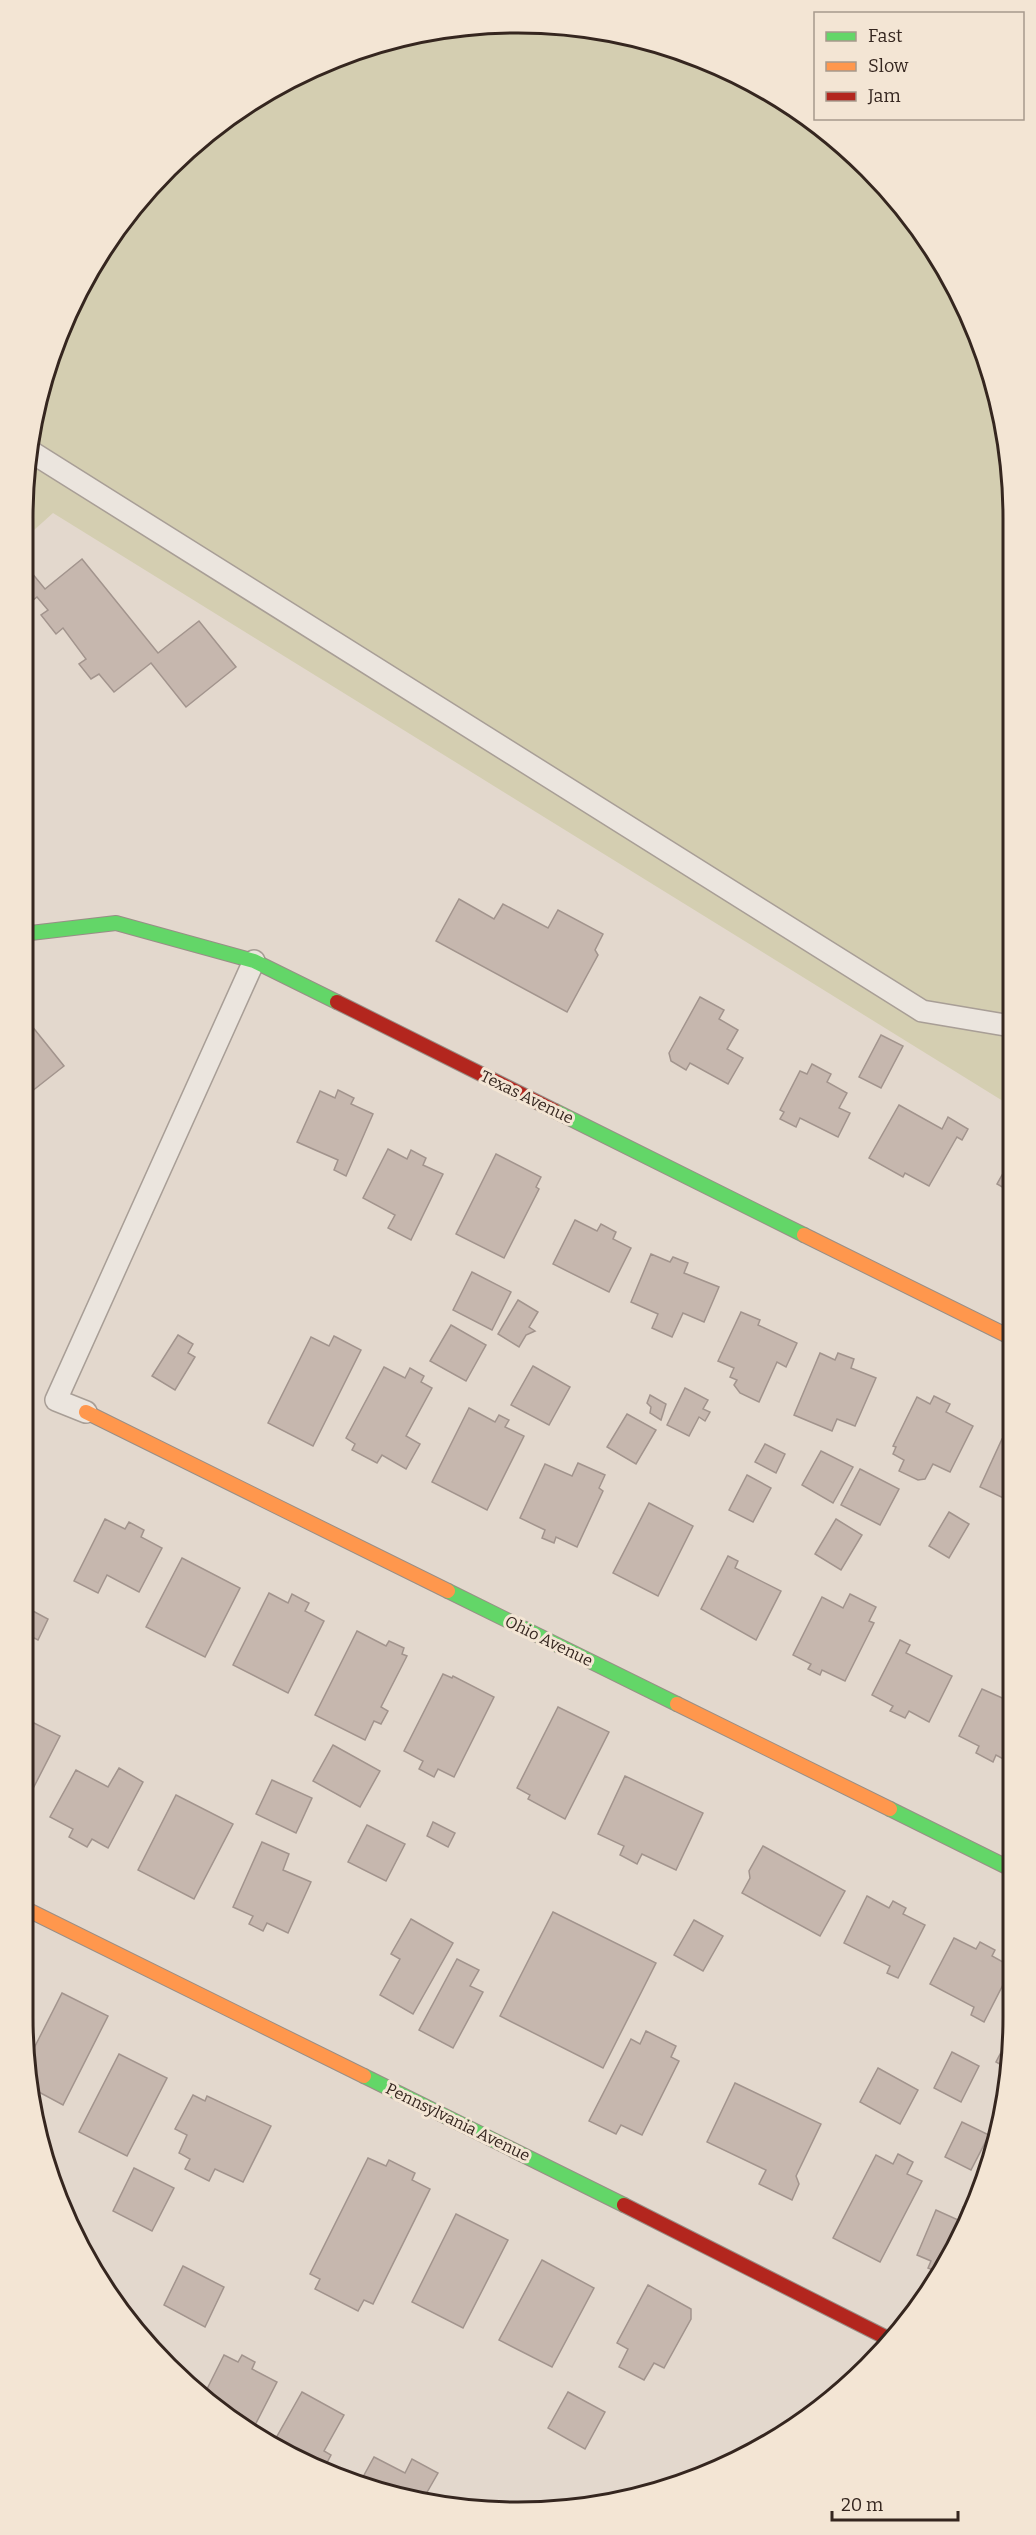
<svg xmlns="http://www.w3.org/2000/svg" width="1036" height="2535" viewBox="0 0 1036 2535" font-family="Bitter,serif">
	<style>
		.green { fill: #d4ceb1 }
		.building { fill: #c6b7ae; stroke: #a2948d; stroke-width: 1.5 }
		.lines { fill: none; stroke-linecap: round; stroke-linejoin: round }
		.lane-casing { stroke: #a89e96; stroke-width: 24 }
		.fast-casing { stroke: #988e86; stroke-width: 16 }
		.slow-casing { stroke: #988e86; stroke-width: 16 }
		.jam-casing { stroke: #988e86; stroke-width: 16 }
		.lane { stroke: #ebe5de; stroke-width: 21 }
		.fast { stroke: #63d668; stroke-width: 14 }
		.slow { stroke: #ff974d; stroke-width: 14 }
		.jam { stroke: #b3261e; stroke-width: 14 }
		.labels { text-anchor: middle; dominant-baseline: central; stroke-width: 6; stroke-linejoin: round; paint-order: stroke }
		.street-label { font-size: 16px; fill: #35261f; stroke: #f3e5d4 }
		.rim { fill: none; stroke: #35261f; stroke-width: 3 }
	</style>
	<rect width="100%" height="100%" fill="#e3d8cd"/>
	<!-- green -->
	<path class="green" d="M 485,24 L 582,27 L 677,49 L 794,106 L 891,192 L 963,299 L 1009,453 L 1011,1106 L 53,513 L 23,540 L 23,518 L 49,359 L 89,271 L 145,192 L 216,125 L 299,74 L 389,39 Z"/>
	<!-- building -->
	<g class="building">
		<path d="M 82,559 L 158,653 L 199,621 L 236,667 L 186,707 L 151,663 L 114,692 L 99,674 L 91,679 L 79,664 L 86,659 L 63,628 L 56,634 L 41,615 L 48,610 L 37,597 L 22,609 L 22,561 L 45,589 Z"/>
		<path d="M 459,899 L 494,919 L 503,904 L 548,928 L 558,910 L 603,934 L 595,950 L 598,955 L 567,1012 L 436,941 Z"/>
		<path d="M 700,997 L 724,1010 L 719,1019 L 738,1030 L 727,1049 L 743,1058 L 728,1084 L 690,1063 L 686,1070 L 671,1061 L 669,1053 Z"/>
		<path d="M 27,1020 L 64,1066 L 22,1099 L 22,1024 Z"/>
		<path d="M 881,1035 L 903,1046 L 881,1088 L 859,1077 Z"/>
		<path d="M 812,1064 L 831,1074 L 827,1082 L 847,1093 L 839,1108 L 850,1113 L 838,1137 L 800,1118 L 796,1127 L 780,1119 L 784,1112 L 780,1110 L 800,1071 L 807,1074 Z"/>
		<path d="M 338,1090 L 354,1098 L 351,1104 L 373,1114 L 346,1176 L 334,1170 L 338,1160 L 297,1142 L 320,1091 L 335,1098 Z"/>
		<path d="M 899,1105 L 942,1129 L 948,1117 L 968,1129 L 962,1140 L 957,1137 L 929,1186 L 905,1173 L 903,1177 L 869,1158 Z"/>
		<path d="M 388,1149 L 407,1159 L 411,1150 L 426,1158 L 423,1165 L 443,1174 L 411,1240 L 388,1228 L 395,1215 L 363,1198 Z"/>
		<path d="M 496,1154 L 541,1177 L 536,1187 L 539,1189 L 504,1258 L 456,1234 Z"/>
		<path d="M 1011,1159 L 1011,1192 L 997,1184 Z"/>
		<path d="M 575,1220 L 597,1231 L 601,1224 L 616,1232 L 613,1239 L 631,1248 L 609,1292 L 553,1264 Z"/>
		<path d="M 651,1254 L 670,1262 L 673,1257 L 688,1263 L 684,1273 L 719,1287 L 704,1322 L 683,1313 L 672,1337 L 652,1328 L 658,1314 L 631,1302 Z"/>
		<path d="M 472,1272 L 511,1292 L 492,1330 L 453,1310 Z"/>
		<path d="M 518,1300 L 538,1312 L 529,1327 L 535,1331 L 526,1335 L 519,1347 L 498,1334 Z"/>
		<path d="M 741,1312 L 760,1320 L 758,1325 L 797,1343 L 786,1367 L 777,1362 L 759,1402 L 740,1393 L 734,1385 L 737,1380 L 730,1377 L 734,1368 L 718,1361 Z"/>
		<path d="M 451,1325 L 486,1345 L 466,1381 L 430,1361 Z"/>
		<path d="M 178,1335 L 193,1344 L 188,1353 L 195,1357 L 175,1390 L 152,1376 Z"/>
		<path d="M 334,1336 L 361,1350 L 313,1446 L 268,1423 L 311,1337 L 329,1346 Z"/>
		<path d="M 820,1353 L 835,1360 L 838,1353 L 854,1359 L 851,1368 L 876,1378 L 855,1426 L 837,1419 L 832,1431 L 794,1415 Z"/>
		<path d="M 533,1366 L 570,1387 L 549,1425 L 511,1405 Z"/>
		<path d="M 384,1367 L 405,1378 L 410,1368 L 424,1376 L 421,1382 L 432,1388 L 406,1436 L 420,1444 L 406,1469 L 382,1455 L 377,1463 L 352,1450 L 355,1444 L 346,1438 Z"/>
		<path d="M 685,1388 L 708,1400 L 703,1409 L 710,1412 L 705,1421 L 699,1417 L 689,1436 L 667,1425 Z"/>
		<path d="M 650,1395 L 666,1404 L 661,1420 L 650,1413 L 651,1407 L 647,1403 Z"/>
		<path d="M 934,1396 L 950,1404 L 946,1412 L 973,1426 L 950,1472 L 933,1464 L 925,1479 L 918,1480 L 899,1471 L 904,1460 L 893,1454 L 896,1447 L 893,1446 L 917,1397 L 930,1404 Z"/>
		<path d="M 469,1408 L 495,1422 L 499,1415 L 509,1420 L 505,1427 L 524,1436 L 487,1510 L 432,1482 Z"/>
		<path d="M 627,1414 L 656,1430 L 636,1464 L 607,1447 Z"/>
		<path d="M 1002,1439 L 1012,1443 L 1012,1502 L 980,1487 Z"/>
		<path d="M 765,1444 L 785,1454 L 776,1473 L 755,1462 Z"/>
		<path d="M 821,1451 L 853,1467 L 833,1503 L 802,1485 Z"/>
		<path d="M 578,1463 L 605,1475 L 599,1488 L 603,1491 L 577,1547 L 556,1537 L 554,1543 L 542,1538 L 545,1530 L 520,1518 L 545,1464 L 572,1476 Z"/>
		<path d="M 860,1469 L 899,1489 L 880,1525 L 841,1505 Z"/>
		<path d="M 747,1475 L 771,1488 L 753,1522 L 729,1510 Z"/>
		<path d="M 649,1503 L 693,1526 L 658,1596 L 613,1573 Z"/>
		<path d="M 949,1512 L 969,1524 L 949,1558 L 929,1546 Z"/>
		<path d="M 105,1519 L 125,1529 L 129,1522 L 144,1530 L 141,1537 L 162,1548 L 139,1592 L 107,1575 L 98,1593 L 74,1581 Z"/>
		<path d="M 836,1519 L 862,1535 L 841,1570 L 815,1554 Z"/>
		<path d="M 728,1556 L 738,1561 L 735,1568 L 781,1591 L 756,1640 L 701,1609 Z"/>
		<path d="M 182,1558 L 240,1588 L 205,1657 L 146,1627 Z"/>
		<path d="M 269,1593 L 288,1603 L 292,1594 L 309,1603 L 305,1611 L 324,1621 L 288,1693 L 233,1665 Z"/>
		<path d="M 850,1594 L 876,1607 L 869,1621 L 874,1623 L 845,1681 L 822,1670 L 820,1675 L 808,1669 L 811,1664 L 793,1655 L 822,1597 L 843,1608 Z"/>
		<path d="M 31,1610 L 48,1619 L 38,1640 L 22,1632 Z"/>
		<path d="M 357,1631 L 386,1646 L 389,1641 L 404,1648 L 402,1654 L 407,1656 L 381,1707 L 388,1711 L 381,1724 L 374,1721 L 365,1740 L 315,1715 Z"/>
		<path d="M 900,1640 L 910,1645 L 906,1653 L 952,1676 L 929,1722 L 909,1711 L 905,1718 L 890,1711 L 893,1706 L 872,1695 Z"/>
		<path d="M 443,1674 L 452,1678 L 453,1676 L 494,1697 L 454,1777 L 438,1769 L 434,1777 L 419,1769 L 423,1761 L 404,1751 Z"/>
		<path d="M 982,1689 L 1009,1701 L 1013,1693 L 1013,1764 L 996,1755 L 993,1762 L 976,1753 L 979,1746 L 959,1736 Z"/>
		<path d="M 558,1707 L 609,1732 L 565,1819 L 528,1799 L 530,1795 L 517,1788 Z"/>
		<path d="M 22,1717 L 60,1736 L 22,1810 Z"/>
		<path d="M 333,1745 L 380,1771 L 360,1807 L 313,1781 Z"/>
		<path d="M 119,1768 L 143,1782 L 108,1848 L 92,1839 L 87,1847 L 69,1837 L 73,1829 L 50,1817 L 76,1770 L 108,1787 Z"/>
		<path d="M 625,1776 L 703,1813 L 676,1870 L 642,1854 L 637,1864 L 620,1855 L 624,1846 L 598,1834 Z"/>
		<path d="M 272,1780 L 312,1798 L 296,1833 L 256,1814 Z"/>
		<path d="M 176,1795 L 233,1824 L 194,1899 L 138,1870 Z"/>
		<path d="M 433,1822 L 455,1833 L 448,1847 L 427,1836 Z"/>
		<path d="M 367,1825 L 405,1844 L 386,1881 L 348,1862 Z"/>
		<path d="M 262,1842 L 289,1854 L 283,1870 L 311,1882 L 288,1933 L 267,1923 L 263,1931 L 249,1924 L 253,1916 L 233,1907 Z"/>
		<path d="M 763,1846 L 845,1891 L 820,1936 L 742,1893 L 750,1878 L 749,1871 Z"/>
		<path d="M 867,1896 L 889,1908 L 893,1901 L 906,1908 L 903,1914 L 925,1925 L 898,1978 L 887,1973 L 890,1966 L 844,1943 Z"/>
		<path d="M 553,1912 L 656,1963 L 603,2068 L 500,2016 Z"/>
		<path d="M 411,1919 L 453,1943 L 413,2014 L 380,1995 L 400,1959 L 391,1954 Z"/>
		<path d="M 694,1920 L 723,1936 L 703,1971 L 674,1955 Z"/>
		<path d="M 954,1938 L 976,1949 L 980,1942 L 995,1950 L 992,1956 L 1012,1967 L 984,2022 L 971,2015 L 974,2007 L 930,1984 Z"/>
		<path d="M 457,1959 L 479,1970 L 470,1986 L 483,1992 L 453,2048 L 419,2030 Z"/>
		<path d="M 62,1993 L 108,2016 L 63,2105 L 35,2090 L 29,2058 Z"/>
		<path d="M 646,2031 L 676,2046 L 671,2057 L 679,2061 L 642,2135 L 621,2125 L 616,2134 L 589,2121 L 631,2039 L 640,2044 Z"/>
		<path d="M 1011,2033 L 1005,2067 L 996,2062 Z"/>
		<path d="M 952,2052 L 979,2066 L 961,2102 L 934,2088 Z"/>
		<path d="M 119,2054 L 167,2078 L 127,2156 L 79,2132 Z"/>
		<path d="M 878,2068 L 918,2090 L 900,2124 L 860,2102 Z"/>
		<path d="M 735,2083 L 821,2124 L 796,2176 L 799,2184 L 792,2200 L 759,2184 L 766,2170 L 707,2142 Z"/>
		<path d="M 193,2095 L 205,2101 L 207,2096 L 271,2126 L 243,2182 L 215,2169 L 209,2181 L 185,2169 L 190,2159 L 179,2153 L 187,2135 L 175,2129 Z"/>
		<path d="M 962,2122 L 989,2135 L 971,2170 L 945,2157 Z"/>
		<path d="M 898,2154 L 913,2162 L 907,2174 L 922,2181 L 880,2262 L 833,2238 L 876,2155 L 893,2164 Z"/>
		<path d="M 368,2158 L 386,2166 L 389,2160 L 415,2173 L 412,2180 L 430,2189 L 373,2304 L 364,2300 L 358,2311 L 315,2289 L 320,2279 L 310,2274 Z"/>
		<path d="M 134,2168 L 174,2188 L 152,2231 L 113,2211 Z"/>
		<path d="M 963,2207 L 969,2210 L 936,2271 L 928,2268 L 931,2261 L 917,2255 L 936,2210 L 958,2220 Z"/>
		<path d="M 456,2214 L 508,2240 L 463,2328 L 412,2302 Z"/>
		<path d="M 542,2260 L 594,2288 L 552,2367 L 499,2340 Z"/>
		<path d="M 183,2266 L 224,2287 L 205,2327 L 164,2305 Z"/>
		<path d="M 648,2285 L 691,2309 L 691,2319 L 664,2368 L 654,2363 L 644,2380 L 619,2367 L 628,2349 L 617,2343 Z"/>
		<path d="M 130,2323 L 151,2333 L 145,2343 Z"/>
		<path d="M 224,2355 L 238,2362 L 242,2355 L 255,2362 L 252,2369 L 277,2382 L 252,2431 L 205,2393 Z"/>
		<path d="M 838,2385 L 846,2389 L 823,2405 L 828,2396 L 833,2395 Z"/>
		<path d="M 302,2392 L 344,2415 L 324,2451 L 331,2455 L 323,2470 L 271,2447 Z"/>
		<path d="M 568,2392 L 605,2412 L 585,2449 L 548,2428 Z"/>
		<path d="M 374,2457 L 405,2473 L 412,2459 L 438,2473 L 422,2501 L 358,2486 Z"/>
	</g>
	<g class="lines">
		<defs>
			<g id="lane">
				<path d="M 33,453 L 922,1011 L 1011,1026"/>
				<path d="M 86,1412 L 56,1400 L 254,961"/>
			</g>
			<g id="fast">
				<path d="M 22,934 L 116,923 L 254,961 L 337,1002"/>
				<path d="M 555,1111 L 804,1235"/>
				<path d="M 448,1591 L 677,1704"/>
				<path d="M 890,1809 L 1013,1870"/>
				<path d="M 364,2076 L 624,2205"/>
			</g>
			<g id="slow">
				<path d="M 804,1235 L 1012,1338"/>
				<path d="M 86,1412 L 448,1591"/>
				<path d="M 677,1704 L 890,1809"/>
				<path d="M 22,1907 L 364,2076"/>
			</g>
			<g id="jam">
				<path d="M 337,1002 L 555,1111"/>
				<path d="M 624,2205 L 891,2340"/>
			</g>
		</defs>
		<!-- lane casing -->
		<use href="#lane" class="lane-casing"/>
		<!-- fast casing -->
		<use href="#fast" class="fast-casing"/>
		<!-- slow casing -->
		<use href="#slow" class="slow-casing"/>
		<!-- jam casing -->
		<use href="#jam" class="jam-casing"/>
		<!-- lane -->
		<use href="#lane" class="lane"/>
		<!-- fast -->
		<use href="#fast" class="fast"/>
		<!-- slow -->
		<use href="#slow" class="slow"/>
		<!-- jam -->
		<use href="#jam" class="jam"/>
	</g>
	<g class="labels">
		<!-- street labels -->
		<g class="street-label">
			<text transform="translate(527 1097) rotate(26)">Texas Avenue</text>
			<text transform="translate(549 1641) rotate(26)">Ohio Avenue</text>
			<text transform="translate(458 2122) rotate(26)">Pennsylvania Avenue</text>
		</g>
	</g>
	<!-- crop -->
	<path d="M0 0H1036V2535H0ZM518 33H518A485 485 0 0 1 1003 518V2017A485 485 0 0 1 518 2502H518A485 485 0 0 1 33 2017V518A485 485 0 0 1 518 33Z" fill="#f3e5d4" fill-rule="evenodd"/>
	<path class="rim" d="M518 33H518A485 485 0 0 1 1003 518V2017A485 485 0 0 1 518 2502H518A485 485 0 0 1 33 2017V518A485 485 0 0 1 518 33Z"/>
	<!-- legend -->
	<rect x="814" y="12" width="210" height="108" fill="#f3e5d4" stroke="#a7998c" stroke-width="1.5"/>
	<rect x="826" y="32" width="30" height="9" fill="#63d668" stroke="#a7998c" stroke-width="1.5"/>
	<text x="868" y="42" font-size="18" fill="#35261f">Fast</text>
	<rect x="826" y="62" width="30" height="9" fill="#ff974d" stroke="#a7998c" stroke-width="1.5"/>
	<text x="868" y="72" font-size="18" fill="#35261f">Slow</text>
	<rect x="826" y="92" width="30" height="9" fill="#b3261e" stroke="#a7998c" stroke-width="1.5"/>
	<text x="868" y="102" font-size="18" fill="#35261f">Jam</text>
	<!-- scale -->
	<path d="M832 2511v9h126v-9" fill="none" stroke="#35261f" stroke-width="3"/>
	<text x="841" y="2511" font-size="18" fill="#35261f" stroke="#f3e5d4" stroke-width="4.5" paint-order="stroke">20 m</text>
</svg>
